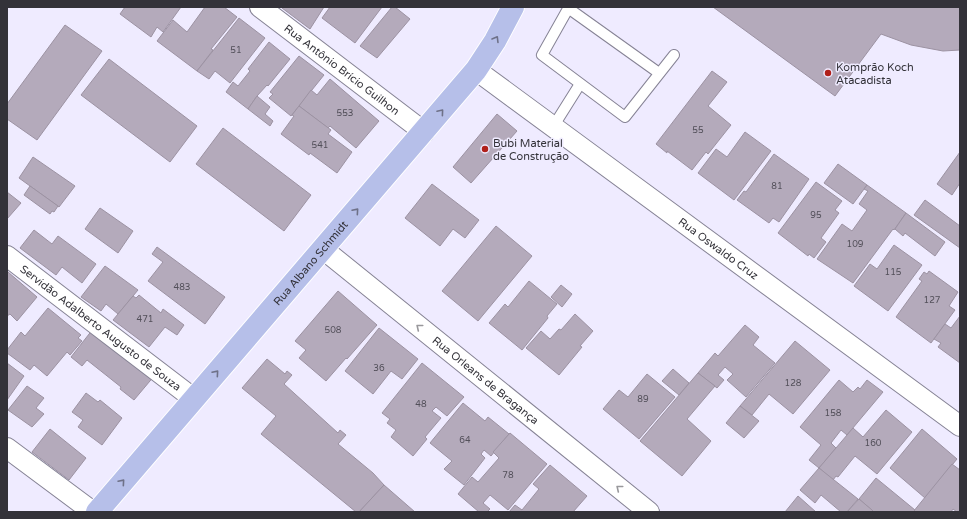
<svg xmlns="http://www.w3.org/2000/svg" width="967" height="519" viewBox="0 0 967 519" font-family="'Varela Round',sans-serif">
	<style>
		.building { fill: #b4aabb; stroke: #9c92a2 }
		.lines { fill: none; stroke-linecap: round; stroke-linejoin: round }
		.service-casing { stroke: #868395; stroke-width: 12 }
		.minor-casing { stroke: #868395; stroke-width: 22 }
		.primary-casing { stroke: #fff; stroke-width: 24 }
		.service { stroke: #fff; stroke-width: 10 }
		.minor { stroke: #fff; stroke-width: 20 }
		.primary { stroke: #b6bfe9; stroke-width: 22 }
		.oneway { stroke: #6e7188 }
		.oneway2 { stroke: #99989c }
		.poi-dot { fill: #b0201a; stroke: #efebff; stroke-width: 1.5 }
		.labels { text-anchor: middle; dominant-baseline: central; stroke-width: 3; stroke-linejoin: round; paint-order: stroke }
		.number-label { font-size: 9px; fill: #53505a }
		.poi-label { font-size: 11px; fill: #333239; stroke: #efebff; text-anchor: start }
		.street-label { font-size: 11px; fill: #333239; stroke: #efebff }
	</style>
	<rect width="100%" height="100%" fill="#efebff"/>
	<!-- building -->
	<g class="building">
		<path d="M 125,7 L 181,7 L 163,32 L 157,27 L 151,37 L 120,14 Z"/>
		<path d="M 205,7 L 224,7 L 237,17 L 211,49 L 213,50 L 197,71 L 157,41 L 173,20 L 187,32 Z"/>
		<path d="M 282,7 L 324,7 L 310,29 L 282,8 Z"/>
		<path d="M 330,7 L 382,7 L 355,43 L 322,18 Z"/>
		<path d="M 392,7 L 395,7 L 410,19 L 377,58 L 360,46 Z"/>
		<path d="M 713,7 L 960,7 L 960,50 L 943,51 L 911,45 L 881,34 L 835,96 Z"/>
		<path d="M 239,18 L 265,38 L 230,83 L 215,71 L 209,79 L 197,71 Z"/>
		<path d="M 65,25 L 102,51 L 37,140 L 7,119 L 7,104 Z"/>
		<path d="M 269,42 L 290,59 L 268,86 L 267,85 L 257,96 L 248,109 L 226,92 L 233,82 L 238,86 L 250,71 L 248,69 Z"/>
		<path d="M 299,56 L 324,75 L 291,116 L 269,98 L 273,94 L 270,92 Z"/>
		<path d="M 109,59 L 197,126 L 170,162 L 81,95 Z"/>
		<path d="M 712,71 L 727,82 L 708,106 L 731,125 L 708,154 L 706,152 L 692,170 L 667,151 L 667,153 L 656,144 Z"/>
		<path d="M 330,79 L 379,121 L 356,148 L 330,126 L 328,128 L 299,106 L 311,90 L 317,95 Z"/>
		<path d="M 257,96 L 270,107 L 265,114 L 273,121 L 270,126 L 248,109 Z"/>
		<path d="M 299,106 L 331,130 L 328,134 L 352,152 L 337,173 L 310,153 L 309,155 L 281,134 L 294,116 L 292,115 Z"/>
		<path d="M 497,114 L 517,131 L 471,183 L 453,167 Z"/>
		<path d="M 223,128 L 311,195 L 284,231 L 196,164 Z"/>
		<path d="M 745,132 L 771,151 L 734,200 L 698,173 L 716,149 L 727,157 Z"/>
		<path d="M 960,152 L 960,183 L 952,195 L 937,184 Z"/>
		<path d="M 774,154 L 809,179 L 779,222 L 773,218 L 769,223 L 737,200 L 744,191 L 746,192 Z"/>
		<path d="M 33,157 L 75,186 L 59,207 L 19,178 Z"/>
		<path d="M 838,164 L 867,185 L 853,204 L 824,183 Z"/>
		<path d="M 816,182 L 842,201 L 835,210 L 839,213 L 821,238 L 826,242 L 814,258 L 809,254 L 808,256 L 778,233 Z"/>
		<path d="M 432,184 L 479,220 L 465,238 L 453,229 L 440,246 L 405,218 Z"/>
		<path d="M 867,185 L 906,213 L 894,230 L 893,229 L 853,283 L 817,259 L 842,224 L 852,231 L 867,210 L 859,204 L 868,191 L 864,189 Z"/>
		<path d="M 30,186 L 58,206 L 54,212 L 52,211 L 50,214 L 24,195 Z"/>
		<path d="M 7,192 L 21,203 L 7,219 Z"/>
		<path d="M 925,200 L 960,226 L 960,248 L 914,215 Z"/>
		<path d="M 100,208 L 133,231 L 118,253 L 85,229 Z"/>
		<path d="M 906,213 L 945,242 L 935,256 L 905,233 L 903,236 L 895,229 Z"/>
		<path d="M 496,226 L 532,256 L 478,321 L 442,291 Z"/>
		<path d="M 34,230 L 52,244 L 58,236 L 96,264 L 82,283 L 62,267 L 56,275 L 20,248 Z"/>
		<path d="M 894,245 L 922,265 L 888,311 L 854,286 L 870,264 L 877,269 Z"/>
		<path d="M 157,247 L 225,297 L 205,324 L 148,281 L 163,262 L 152,254 Z"/>
		<path d="M 105,266 L 138,290 L 118,314 L 106,304 L 101,311 L 81,297 Z"/>
		<path d="M 929,271 L 958,292 L 949,306 L 955,310 L 931,343 L 896,317 L 922,281 L 919,279 L 924,272 L 927,274 Z"/>
		<path d="M 8,272 L 37,297 L 17,321 L 10,314 L 7,316 L 7,273 Z"/>
		<path d="M 529,281 L 557,304 L 547,316 L 548,318 L 522,350 L 489,323 L 505,304 L 508,307 Z"/>
		<path d="M 561,285 L 572,294 L 562,307 L 551,297 Z"/>
		<path d="M 338,291 L 377,325 L 347,359 L 346,358 L 326,381 L 299,358 L 306,350 L 295,341 Z"/>
		<path d="M 139,295 L 161,313 L 163,309 L 184,325 L 177,335 L 165,327 L 149,347 L 113,320 L 133,296 L 136,298 Z"/>
		<path d="M 48,308 L 81,335 L 78,338 L 82,341 L 70,355 L 67,352 L 47,376 L 34,365 L 30,370 L 7,353 L 7,350 L 21,332 L 25,336 Z"/>
		<path d="M 575,314 L 593,331 L 580,346 L 582,347 L 559,375 L 526,348 L 541,331 L 550,339 L 559,329 L 561,330 Z"/>
		<path d="M 960,316 L 960,363 L 938,347 L 941,343 L 934,339 L 945,324 L 951,328 Z"/>
		<path d="M 745,325 L 759,337 L 753,345 L 775,363 L 746,397 L 727,380 L 733,374 L 725,367 L 718,375 L 724,380 L 717,388 L 698,373 L 715,353 L 718,356 Z"/>
		<path d="M 379,328 L 418,359 L 402,379 L 391,371 L 373,394 L 345,371 Z"/>
		<path d="M 93,329 L 155,375 L 134,400 L 120,389 L 121,387 L 87,360 L 82,366 L 71,357 Z"/>
		<path d="M 795,341 L 830,370 L 793,414 L 769,394 L 752,415 L 740,406 Z"/>
		<path d="M 267,359 L 285,374 L 287,371 L 292,375 L 284,384 L 338,433 L 340,430 L 346,435 L 338,444 L 373,473 L 384,485 L 359,512 L 356,512 L 261,434 L 276,416 L 242,388 Z"/>
		<path d="M 7,363 L 24,376 L 7,400 Z"/>
		<path d="M 422,363 L 464,397 L 447,416 L 436,407 L 432,411 L 441,418 L 425,437 L 427,439 L 413,456 L 391,437 L 396,430 L 387,423 L 390,419 L 382,413 Z"/>
		<path d="M 673,369 L 689,383 L 679,395 L 662,381 Z"/>
		<path d="M 698,373 L 715,386 L 687,419 L 711,441 L 682,476 L 640,441 Z"/>
		<path d="M 647,374 L 675,397 L 639,439 L 603,409 L 619,390 L 628,397 Z"/>
		<path d="M 839,380 L 853,392 L 858,387 L 860,389 L 867,380 L 883,392 L 847,435 L 841,430 L 831,443 L 836,448 L 819,468 L 809,460 L 821,445 L 800,427 Z"/>
		<path d="M 27,386 L 44,398 L 36,408 L 44,414 L 32,427 L 8,410 Z"/>
		<path d="M 86,393 L 98,402 L 100,400 L 122,418 L 102,445 L 78,427 L 83,420 L 72,412 Z"/>
		<path d="M 463,403 L 485,421 L 488,417 L 509,434 L 491,456 L 484,450 L 481,454 L 485,458 L 464,485 L 444,469 L 452,461 L 430,443 Z"/>
		<path d="M 740,406 L 759,421 L 744,438 L 726,423 Z"/>
		<path d="M 886,410 L 912,432 L 877,474 L 855,456 L 838,477 L 836,476 L 833,480 L 819,468 L 853,428 L 863,437 Z"/>
		<path d="M 50,429 L 86,458 L 69,480 L 32,452 Z"/>
		<path d="M 922,429 L 957,459 L 925,498 L 890,468 Z"/>
		<path d="M 510,433 L 547,464 L 508,510 L 490,495 L 483,503 L 490,509 L 487,512 L 479,512 L 458,494 L 472,477 L 478,482 L 499,458 L 493,452 Z"/>
		<path d="M 952,464 L 960,470 L 960,512 L 957,512 L 953,509 L 951,512 L 913,512 Z"/>
		<path d="M 550,465 L 587,496 L 573,512 L 509,512 L 515,505 L 522,510 L 539,489 L 533,484 Z"/>
		<path d="M 819,468 L 858,499 L 847,512 L 841,512 L 821,495 L 815,503 L 800,490 Z"/>
		<path d="M 876,478 L 915,510 L 913,512 L 874,512 L 859,499 Z"/>
		<path d="M 384,485 L 415,512 L 359,512 Z"/>
		<path d="M 798,496 L 816,512 L 785,512 Z"/>
		<path d="M 859,499 L 872,510 L 874,512 L 847,512 Z"/>
	</g>
	<g class="lines">
		<defs>
			<g id="service">
				<path d="M 569,7 L 542,55 L 625,117 L 674,55"/>
				<path d="M 568,8 L 659,73"/>
				<path d="M 553,127 L 580,84"/>
			</g>
			<g id="minor">
				<path id="s1" d="M 260,7 L 424,132"/>
				<path id="s2" d="M 476,70 L 960,426"/>
				<path id="s3" d="M 323,249 L 649,512"/>
				<path id="s4" d="M 7,256 L 194,399"/>
				<path d="M 7,448 L 93,512"/>
			</g>
			<g id="primary">
				<path id="s5" d="M 97,512 L 476,70 L 495,41 L 513,7"/>
			</g>
		</defs>
		<!-- service casing -->
		<use href="#service" class="service-casing"/>
		<!-- minor casing -->
		<use href="#minor" class="minor-casing"/>
		<!-- primary casing -->
		<use href="#primary" class="primary-casing"/>
		<!-- service -->
		<use href="#service" class="service"/>
		<!-- minor -->
		<use href="#minor" class="minor"/>
		<!-- primary -->
		<use href="#primary" class="primary"/>
	</g>
	<!-- one-way arrows -->
	<defs><path id="oneway-chevron" d="M-2-3.5L2.5 0L-2 3.5" fill="none" stroke-width="1.6" stroke-linecap="round" stroke-linejoin="round"/></defs>
	<g class="oneway">
		<use href="#oneway-chevron" transform="translate(496 39) rotate(-59)"/>
		<use href="#oneway-chevron" transform="translate(441 112) rotate(-50)"/>
		<use href="#oneway-chevron" transform="translate(356 211) rotate(-49)"/>
		<use href="#oneway-chevron" transform="translate(216 373) rotate(-49)"/>
		<use href="#oneway-chevron" transform="translate(122 482) rotate(-49)"/>
	</g>
	<g class="oneway2">
		<use href="#oneway-chevron" transform="translate(419 327) rotate(-141)"/>
		<use href="#oneway-chevron" transform="translate(619 488) rotate(-141)"/>
	</g>
	<!-- markers -->
	<g class="poi-dot">
		<circle cx="828" cy="73" r="4"/>
		<circle cx="485" cy="149" r="4"/>
	</g>
	<g class="labels">
		<!-- number labels -->
		<g class="number-label">
			<text x="236" y="50">51</text>
			<text x="345" y="113">553</text>
			<text x="698" y="130">55</text>
			<text x="320" y="145">541</text>
			<text x="777" y="186">81</text>
			<text x="816" y="215">95</text>
			<text x="855" y="244">109</text>
			<text x="893" y="272">115</text>
			<text x="182" y="287">483</text>
			<text x="932" y="300">127</text>
			<text x="145" y="319">471</text>
			<text x="333" y="330">508</text>
			<text x="379" y="368">36</text>
			<text x="793" y="383">128</text>
			<text x="643" y="399">89</text>
			<text x="421" y="404">48</text>
			<text x="833" y="413">158</text>
			<text x="465" y="440">64</text>
			<text x="873" y="443">160</text>
			<text x="508" y="475">78</text>
		</g>
		<!-- poi labels -->
		<g class="poi-label">
			<text x="836" y="67">Komprão Koch<tspan x="836" dy="13">Atacadista</tspan></text>
			<text x="493" y="143">Bubi Material<tspan x="493" dy="13">de Construção</tspan></text>
		</g>
		<!-- street labels -->
		<g class="street-label">
			<text stroke="none"><textPath href="#s1" startOffset="103">Rua Antônio Brício Guilhon</textPath></text>
			<text stroke="none"><textPath href="#s2" startOffset="301">Rua Oswaldo Cruz</textPath></text>
			<text stroke="none"><textPath href="#s5" startOffset="328">Rua Albano Schmidt</textPath></text>
			<text stroke="none"><textPath href="#s4" startOffset="118">Servidão Adalberto Augusto de Souza</textPath></text>
			<text stroke="none"><textPath href="#s3" startOffset="209">Rua Orleans de Bragança</textPath></text>
		</g>
	</g>
	<!-- border -->
	<rect width="967" height="519" fill="none" stroke="#333239" stroke-width="16"/>
</svg>
